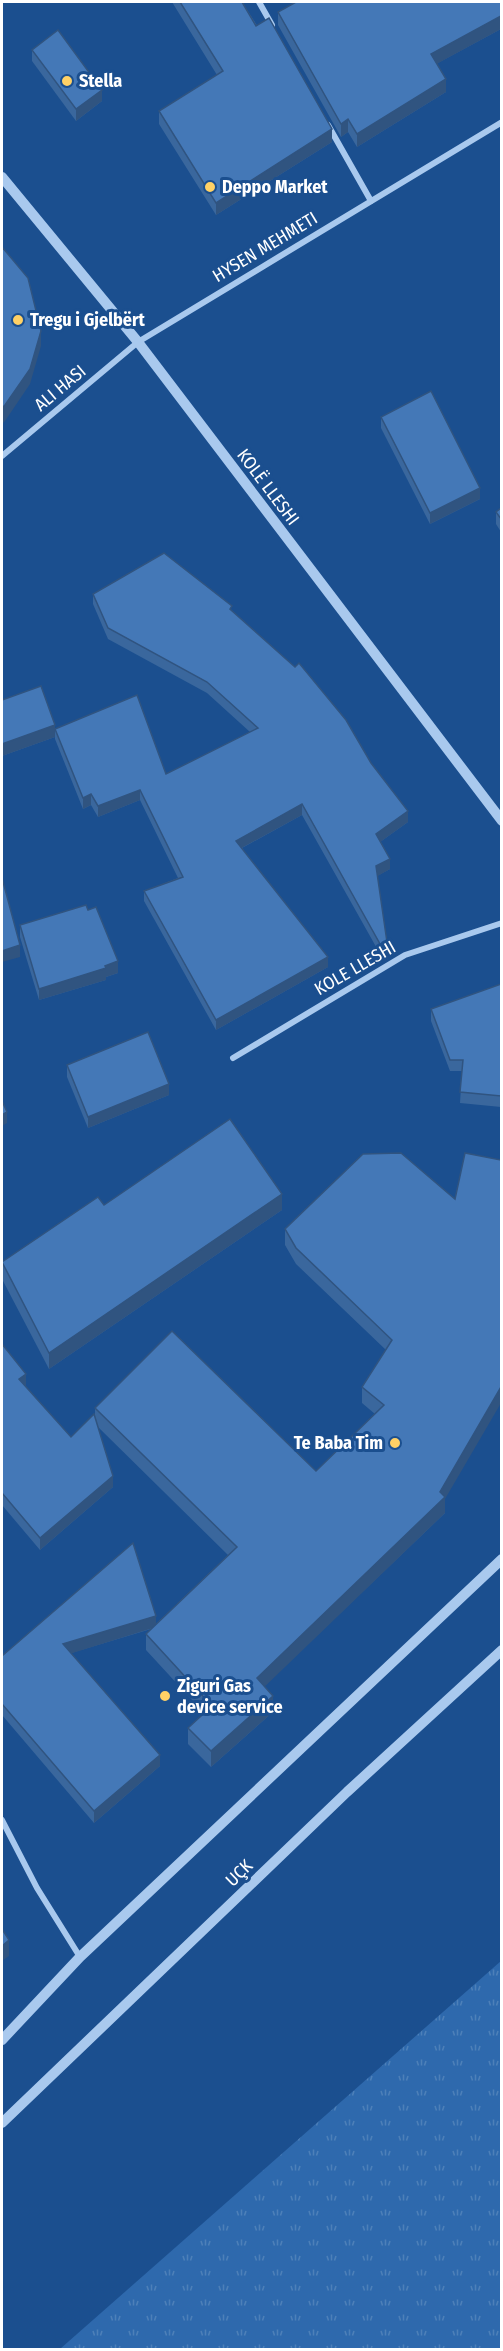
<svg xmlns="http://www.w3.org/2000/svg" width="503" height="2351" viewBox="0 0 503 2351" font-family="'Fira Sans Condensed',sans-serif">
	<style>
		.grass { fill: url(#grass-tufts) }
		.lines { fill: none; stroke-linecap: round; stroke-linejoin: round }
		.minor { stroke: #a9c9ee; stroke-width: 6 }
		.tertiary { stroke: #a9c9ee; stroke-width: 10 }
		.wall { fill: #3a679d }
		.shaded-wall { fill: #305480 }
		.building { fill: #4478b7; stroke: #305480; stroke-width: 1.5 }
		.poi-dot { fill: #ffd166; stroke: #1b4f8f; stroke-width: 2 }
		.labels { text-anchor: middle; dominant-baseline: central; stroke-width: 6; stroke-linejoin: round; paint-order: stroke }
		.poi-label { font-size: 18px; font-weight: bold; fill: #fff; stroke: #1b4f8f; text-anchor: start }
		.street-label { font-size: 18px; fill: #fff; stroke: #1b4f8f }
	</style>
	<defs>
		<pattern id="grass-tufts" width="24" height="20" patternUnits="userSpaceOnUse" patternTransform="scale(1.5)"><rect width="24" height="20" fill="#2e69ad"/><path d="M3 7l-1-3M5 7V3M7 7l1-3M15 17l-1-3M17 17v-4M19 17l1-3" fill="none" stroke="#4d80b9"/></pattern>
	</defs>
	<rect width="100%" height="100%" fill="#1b4f8f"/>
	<!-- grass -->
	<path class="grass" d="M 501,1961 L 501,2349 L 60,2349 Z"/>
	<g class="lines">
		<!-- minor -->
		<g class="minor">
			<path d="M 259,2 L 272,25"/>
			<path d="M 328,125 L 371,201"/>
			<path d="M 2,456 L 138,342 L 502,122"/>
			<path d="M 233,1058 L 405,955 L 502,923"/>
			<path d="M 2,1820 L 37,1888 L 80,1957"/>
		</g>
		<!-- tertiary -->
		<g class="tertiary">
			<path d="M 2,177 L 138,342 L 502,821"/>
			<path d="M 2,2040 L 80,1957 L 502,1559"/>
			<path d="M 2,2123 L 347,1792 L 502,1650"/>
		</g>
	</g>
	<!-- wall -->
	<g class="wall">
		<path d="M 172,2 L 242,2 L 332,142 L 216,215 L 159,124 L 159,111 L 217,75 Z"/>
		<path d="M 278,12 L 501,29 L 436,64 L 446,92 L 357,147 L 348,132 L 341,137 L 278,25 Z"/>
		<path d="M 32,50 L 102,101 L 76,121 L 32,61 Z"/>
		<path d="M 381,417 L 480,499 L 430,524 L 381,428 Z"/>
		<path d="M 501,508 L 501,532 L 496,524 L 496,512 Z"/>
		<path d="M 93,594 L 232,611 L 371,763 L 408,822 L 380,842 L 390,869 L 377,876 L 388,959 L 384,961 L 302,815 L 242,848 L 328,967 L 216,1030 L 144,901 L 144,891 L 178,878 L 140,800 L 98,817 L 91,805 L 83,809 L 55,739 L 55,737 L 2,756 L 2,700 L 55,729 L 166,774 L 250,732 L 207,693 L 108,639 L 93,604 Z"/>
		<path d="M 88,910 L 118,973 L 106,977 L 106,980 L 39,1000 L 20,937 L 20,925 Z"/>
		<path d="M 501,984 L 501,1107 L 460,1103 L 462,1071 L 450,1071 L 431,1021 L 431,1009 Z"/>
		<path d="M 67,1065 L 169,1095 L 88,1128 L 67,1077 Z"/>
		<path d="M 363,1154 L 445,1499 L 445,1513 L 264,1686 L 273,1712 L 211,1767 L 188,1744 L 188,1728 L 204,1713 L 146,1650 L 146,1634 L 151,1629 L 71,1653 L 160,1766 L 94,1823 L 2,1715 L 2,1656 L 156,1624 L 228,1555 L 98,1427 L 113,1487 L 40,1550 L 2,1505 L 2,1344 L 26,1385 L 25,1386 L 71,1437 L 95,1418 L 95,1408 L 316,1471 L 375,1414 L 362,1403 L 362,1387 L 386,1350 L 296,1264 L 285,1245 L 285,1229 Z"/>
		<path d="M 104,1205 L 282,1210 L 49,1369 L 2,1279 L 2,1262 Z"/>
	</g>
	<!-- shaded-wall -->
	<g class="shaded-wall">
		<path d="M 501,16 L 501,29 L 431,67 L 431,54 Z"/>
		<path d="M 446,79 L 446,92 L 357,147 L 357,134 Z"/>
		<path d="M 102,90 L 102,101 L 76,121 L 76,109 Z"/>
		<path d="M 348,119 L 348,132 L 341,137 L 341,124 Z"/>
		<path d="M 332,129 L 332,142 L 216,215 L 216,203 Z"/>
		<path d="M 41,331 L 41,346 L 30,384 L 5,421 L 2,424 L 2,408 Z"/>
		<path d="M 480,488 L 480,499 L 430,524 L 430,513 Z"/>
		<path d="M 55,725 L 55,737 L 2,756 L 2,744 Z"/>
		<path d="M 140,790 L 140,800 L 98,817 L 98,806 Z"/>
		<path d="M 91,794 L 91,805 L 83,809 L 83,798 Z"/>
		<path d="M 302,804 L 302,815 L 236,851 L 236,841 Z"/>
		<path d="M 408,811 L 408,822 L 376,845 L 376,834 Z"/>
		<path d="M 390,859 L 390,869 L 376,877 L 376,866 Z"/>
		<path d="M 20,945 L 20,957 L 2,962 L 2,951 Z"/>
		<path d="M 388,949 L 388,959 L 384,961 L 384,951 Z"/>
		<path d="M 328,957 L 328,967 L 216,1030 L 216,1020 Z"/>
		<path d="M 118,961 L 118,973 L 106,977 L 106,980 L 39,1000 L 39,989 Z"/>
		<path d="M 169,1084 L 169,1095 L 88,1128 L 88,1117 Z"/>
		<path d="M 7,1112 L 7,1123 L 2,1126 L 2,1115 Z"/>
		<path d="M 282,1194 L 282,1210 L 49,1369 L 49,1353 Z"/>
		<path d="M 26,1374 L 26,1385 L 19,1390 L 19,1379 Z"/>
		<path d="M 501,1387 L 501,1403 L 445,1499 L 445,1513 L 257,1694 L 257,1678 Z"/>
		<path d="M 113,1476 L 113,1487 L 40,1550 L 40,1538 Z"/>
		<path d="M 156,1616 L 156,1627 L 63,1656 L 63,1644 Z"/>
		<path d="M 273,1696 L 273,1712 L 211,1767 L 211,1751 Z"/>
		<path d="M 160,1755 L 160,1766 L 94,1823 L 94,1811 Z"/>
		<path d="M 9,1940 L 9,1956 L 2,1961 L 2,1946 Z"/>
	</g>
	<!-- building -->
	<g class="building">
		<path d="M 180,2 L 242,2 L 256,26 L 269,18 L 332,129 L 216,203 L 159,111 L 223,71 Z"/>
		<path d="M 296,2 L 501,2 L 501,16 L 431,54 L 446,79 L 357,134 L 348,119 L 341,124 L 278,12 Z"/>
		<path d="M 58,30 L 102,90 L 76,109 L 32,50 Z"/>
		<path d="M 2,247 L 28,278 L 41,331 L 30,369 L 5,405 L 2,408 Z"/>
		<path d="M 431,391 L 480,488 L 430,513 L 381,417 Z"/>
		<path d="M 501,508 L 501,519 L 496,512 Z"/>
		<path d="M 164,553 L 232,606 L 230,609 L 295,667 L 299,663 L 346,720 L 371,763 L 408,811 L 376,834 L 390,859 L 376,866 L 388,949 L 384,951 L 302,804 L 236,841 L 328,957 L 216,1020 L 144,891 L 183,877 L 140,790 L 98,806 L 91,794 L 83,798 L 55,729 L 137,695 L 166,774 L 258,728 L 207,682 L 108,628 L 93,594 Z"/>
		<path d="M 41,686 L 55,725 L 2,744 L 2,700 Z"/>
		<path d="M 2,878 L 20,945 L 2,951 Z"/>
		<path d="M 86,905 L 88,910 L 96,907 L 118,961 L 105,966 L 106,968 L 39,989 L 20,925 Z"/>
		<path d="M 501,984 L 501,1096 L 460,1092 L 463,1060 L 450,1060 L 431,1009 Z"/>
		<path d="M 148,1032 L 169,1084 L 88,1117 L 67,1065 Z"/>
		<path d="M 2,1101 L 7,1112 L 2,1115 Z"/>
		<path d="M 230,1119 L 282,1194 L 49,1353 L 2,1262 L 98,1197 L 104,1205 Z"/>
		<path d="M 401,1153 L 455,1199 L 465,1153 L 501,1160 L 501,1387 L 440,1492 L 445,1497 L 257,1678 L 273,1696 L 211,1751 L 188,1728 L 212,1706 L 146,1634 L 237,1547 L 95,1408 L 172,1331 L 316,1471 L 384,1405 L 362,1387 L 392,1340 L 296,1248 L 285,1229 L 363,1154 Z"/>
		<path d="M 2,1344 L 26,1374 L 19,1379 L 71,1437 L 94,1414 L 113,1476 L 40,1538 L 2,1493 Z"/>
		<path d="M 133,1543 L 156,1616 L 63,1644 L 160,1755 L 94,1811 L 2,1704 L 2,1656 Z"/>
		<path d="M 2,1929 L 9,1940 L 2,1946 Z"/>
	</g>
	<!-- markers -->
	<g class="poi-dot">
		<circle cx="67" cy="81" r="6"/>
		<circle cx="210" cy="187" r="6"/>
		<circle cx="18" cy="320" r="6"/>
		<circle cx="395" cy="1443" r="6"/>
		<circle cx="165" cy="1696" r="6"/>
	</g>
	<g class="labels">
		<!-- poi labels -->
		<g class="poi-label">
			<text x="79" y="81">Stella</text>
			<text x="222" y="187">Deppo Market</text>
			<text x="30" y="320">Tregu i Gjelbërt</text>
			<text x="383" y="1443" text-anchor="end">Te Baba Tim</text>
			<text x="177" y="1686">Ziguri Gas<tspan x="177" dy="21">device service</tspan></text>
		</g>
		<!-- street labels -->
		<g class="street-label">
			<text transform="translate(265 247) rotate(-31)">HYSEN MEHMETI</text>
			<text transform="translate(60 388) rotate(-40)">ALI HASI</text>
			<text transform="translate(268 487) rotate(53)">KOLË LLESHI</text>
			<text transform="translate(355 968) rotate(-30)">KOLE LLESHI</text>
			<text transform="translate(239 1873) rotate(-44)">UÇK</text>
		</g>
	</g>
	<!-- border -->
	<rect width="503" height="2351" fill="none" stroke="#ffffff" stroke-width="6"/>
</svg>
